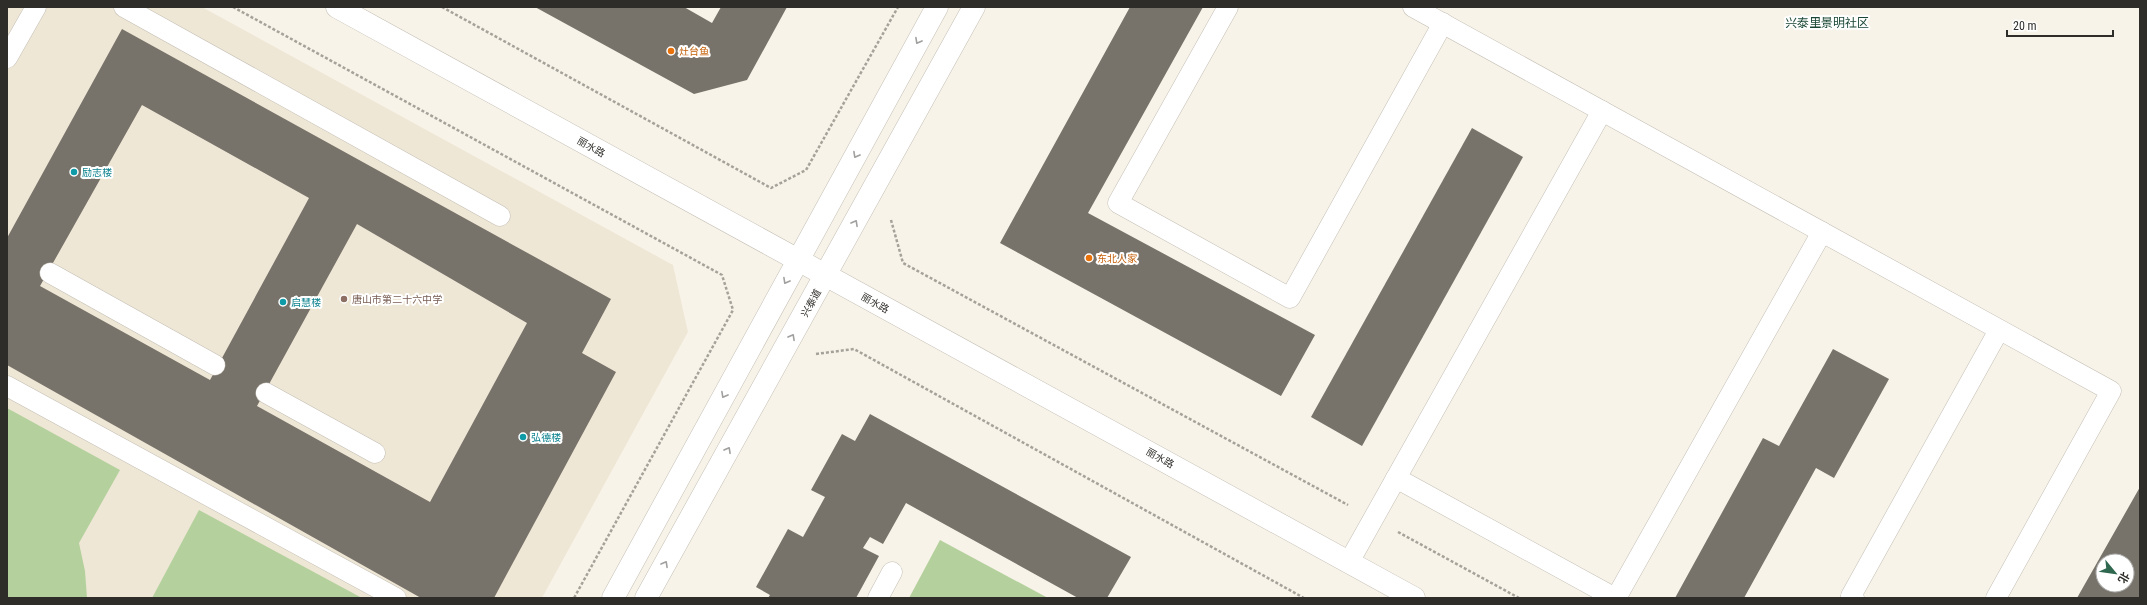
<svg xmlns="http://www.w3.org/2000/svg" width="2147" height="605" viewBox="0 0 2147 605" font-family="'Roboto Condensed','Noto Sans SC',sans-serif">
	<style>
		.built { fill: #efe7d6 }
		.green { fill: #b4d19d }
		.building { fill: #77726a; fill-rule: evenodd }
		.lines { fill: none; stroke-linecap: round; stroke-linejoin: round }
		.lane-casing { stroke: #c4bfb5; stroke-width: 21 }
		.secondary-casing { stroke: #c4bfb5; stroke-width: 23 }
		.path { stroke: #a5a29a; stroke-width: 2.5; stroke-dasharray: 3 2; stroke-linecap: butt }
		.lane { stroke: #fff; stroke-width: 20 }
		.secondary { stroke: #fff; stroke-width: 22 }
		.oneway { stroke: #a1a09f }
		.food-dot { fill: #e8710a; stroke: #fff; stroke-width: 1.5 }
		.culture-dot { fill: #0f9aa8; stroke: #fff; stroke-width: 1.5 }
		.education-dot { fill: #8d6e63; stroke: #fff; stroke-width: 1.5 }
		.labels { text-anchor: middle; dominant-baseline: central; stroke-width: 4; stroke-linejoin: round; paint-order: stroke }
		.food-label { font-size: 10px; fill: #c56008; stroke: #fff; text-anchor: start }
		.street-label { font-size: 10px; fill: #2e2d29; stroke: #fff }
		.culture-label { font-size: 10px; fill: #0d838f; stroke: #fff; text-anchor: start }
		.education-label { font-size: 10px; fill: #785e54; stroke: #fff; text-anchor: start }
		.quarter-label { font-size: 12px; fill: #1a4734; stroke: #fff }
	</style>
	<rect width="100%" height="100%" fill="#f8f3e9"/>
	<!-- built -->
	<path class="built" d="M 7,7 L 202,7 L 673,265 L 688,332 L 542,598 L 7,598 Z"/>
	<!-- green -->
	<g class="green">
		<path d="M 7,408 L 120,470 L 79,543 L 85,571 L 87,598 L 7,598 Z"/>
		<path d="M 199,510 L 362,598 L 152,598 Z"/>
		<path d="M 940,540 L 1048,598 L 909,598 Z"/>
	</g>
	<!-- building -->
	<g class="building">
		<path d="M 535,7 L 684,7 L 712,23 L 721,7 L 787,7 L 747,80 L 694,94 Z"/>
		<path d="M 1130,7 L 1203,7 L 1088,213 L 1315,335 L 1281,396 L 1000,243 Z"/>
		<path d="M 122,29 L 611,299 L 582,353 L 616,372 L 494,598 L 421,598 L 7,365 L 7,238 ZM 142,105 L 309,198 L 210,380 L 40,286 ZM 357,224 L 527,323 L 430,502 L 257,406 Z"/>
		<path d="M 1472,128 L 1523,157 L 1362,446 L 1311,417 Z"/>
		<path d="M 1833,349 L 1889,379 L 1834,478 L 1816,468 L 1744,598 L 1675,598 L 1763,438 L 1779,446 Z"/>
		<path d="M 870,414 L 1131,557 L 1107,598 L 1078,598 L 906,503 L 883,544 L 870,537 L 863,548 L 879,556 L 856,598 L 768,598 L 770,595 L 756,587 L 788,529 L 803,537 L 825,497 L 811,490 L 842,434 L 855,441 Z"/>
		<path d="M 2140,487 L 2140,598 L 2077,598 ZM 2103,561 L 2127,561 L 2127,585 L 2103,585 Z"/>
	</g>
	<g class="lines">
		<defs>
			<g id="lane">
				<path d="M 124,7 L 500,216"/>
				<path d="M 1228,7 L 1118,203 L 1290,298 L 1443,23"/>
				<path d="M 1413,7 L 2111,391 L 1996,598"/>
				<path d="M 7,58 L 36,7"/>
				<path d="M 50,273 L 215,365"/>
				<path d="M 7,386 L 396,598"/>
				<path d="M 266,393 L 375,453"/>
				<path d="M 1396,478 L 1615,598"/>
				<path d="M 1349,562 L 1602,111"/>
				<path d="M 878,598 L 892,572"/>
				<path d="M 1616,598 L 1822,232"/>
				<path d="M 1854,598 L 1851,596 L 1999,330"/>
			</g>
			<g id="secondary">
				<path d="M 337,7 L 1414,598"/>
				<path d="M 613,598 L 937,7"/>
				<path d="M 646,598 L 974,7"/>
			</g>
		</defs>
		<!-- lane casing -->
		<use href="#lane" class="lane-casing"/>
		<!-- secondary casing -->
		<use href="#secondary" class="secondary-casing"/>
		<!-- path -->
		<g class="path">
			<path d="M 233,7 L 722,275 L 733,310 L 574,598"/>
			<path d="M 442,7 L 771,188 L 806,170 L 898,7"/>
			<path d="M 891,220 L 903,263 L 1348,505"/>
			<path d="M 816,354 L 854,349 L 1304,598"/>
			<path d="M 1398,532 L 1519,598"/>
		</g>
		<!-- lane -->
		<use href="#lane" class="lane"/>
		<!-- secondary -->
		<use href="#secondary" class="secondary"/>
	</g>
	<!-- one-way arrows -->
	<defs><path id="oneway-chevron" d="M-2-3.5L2.5 0L-2 3.5" fill="none" stroke-width="1.6" stroke-linecap="round" stroke-linejoin="round"/></defs>
	<g class="oneway">
		<use href="#oneway-chevron" transform="translate(918 41) rotate(119)"/>
		<use href="#oneway-chevron" transform="translate(856 155) rotate(119)"/>
		<use href="#oneway-chevron" transform="translate(855 223) rotate(-61)"/>
		<use href="#oneway-chevron" transform="translate(786 281) rotate(119)"/>
		<use href="#oneway-chevron" transform="translate(792 337) rotate(-61)"/>
		<use href="#oneway-chevron" transform="translate(724 395) rotate(119)"/>
		<use href="#oneway-chevron" transform="translate(728 450) rotate(-61)"/>
		<use href="#oneway-chevron" transform="translate(665 564) rotate(-61)"/>
	</g>
	<!-- markers -->
	<g class="food-dot">
		<circle cx="671" cy="51" r="4"/>
		<circle cx="1089" cy="258" r="4"/>
	</g>
	<g class="culture-dot">
		<circle cx="74" cy="172" r="4"/>
		<circle cx="283" cy="302" r="4"/>
		<circle cx="523" cy="437" r="4"/>
	</g>
	<circle class="education-dot" cx="344" cy="299" r="4"/>
	<g class="labels">
		<!-- food labels -->
		<g class="food-label">
			<text x="679" y="51">灶台鱼</text>
			<text x="1097" y="258">东北人家</text>
		</g>
		<!-- street labels -->
		<g class="street-label">
			<text transform="translate(591 147) rotate(29)">丽水路</text>
			<text transform="translate(811 303) rotate(-61)">兴泰道</text>
			<text transform="translate(875 303) rotate(29)">丽水路</text>
			<text transform="translate(1160 458) rotate(29)">丽水路</text>
		</g>
		<!-- culture labels -->
		<g class="culture-label">
			<text x="82" y="172">励志楼</text>
			<text x="291" y="302">启慧楼</text>
			<text x="531" y="437">弘德楼</text>
		</g>
		<!-- education labels -->
		<g class="education-label">
			<text x="352" y="299">唐山市第二十六中学</text>
		</g>
		<!-- quarter labels -->
		<g class="quarter-label">
			<text x="1827" y="23">兴泰里景明社区</text>
		</g>
	</g>
	<!-- border -->
	<rect width="2147" height="605" fill="none" stroke="#2e2d29" stroke-width="16"/>
	<!-- north arrow -->
	<g transform="translate(2115 573) rotate(119)"><circle r="19" fill="#ffffff" stroke="#ababa9"/>
	<path d="M0-3L7 15L0 10L-7 15Z" fill="#2f674f"/>
	<text y="-6" font-size="11" font-weight="bold" text-anchor="middle" fill="#2e2d29">北</text>
	</g>
	<!-- scale -->
	<path d="M2007 30v6h106v-6" fill="none" stroke="#2e2d29" stroke-width="2"/>
	<text x="2013" y="30" font-size="12" fill="#2e2d29" stroke="#ffffff" stroke-width="3" paint-order="stroke">20 m</text>
</svg>
